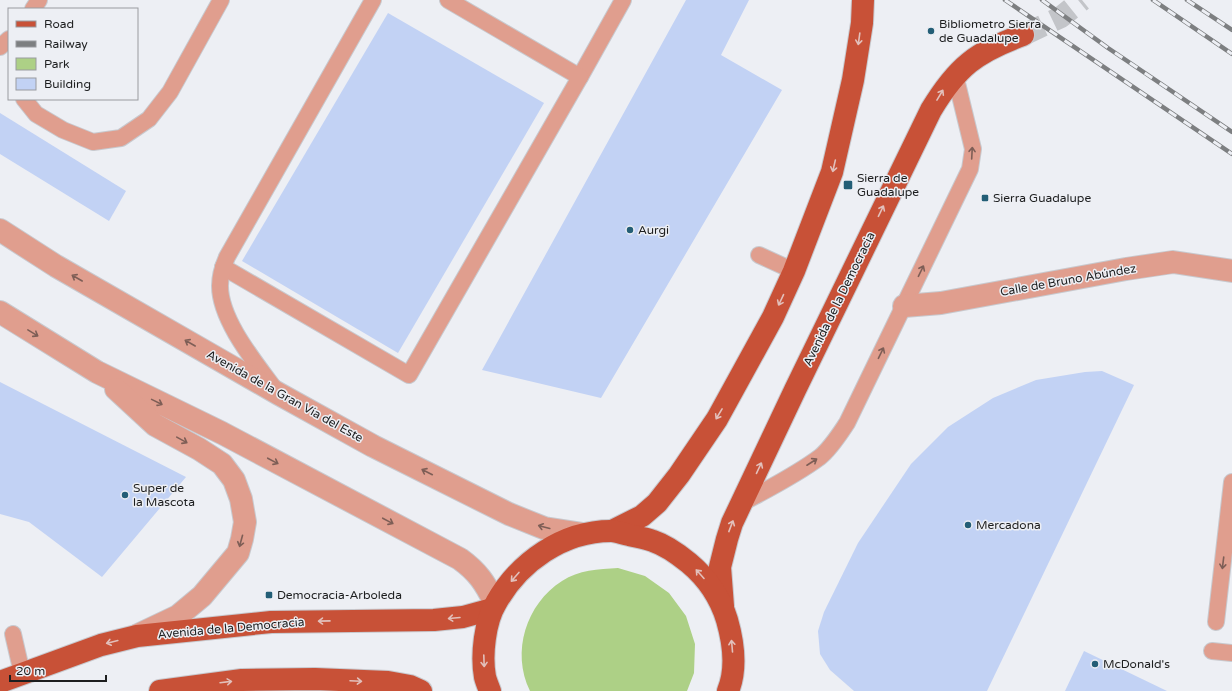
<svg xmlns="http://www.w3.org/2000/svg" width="1232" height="691" viewBox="0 0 1232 691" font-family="'Varela Round',sans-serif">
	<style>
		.green { fill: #add086 }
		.building { fill: #c2d2f4 }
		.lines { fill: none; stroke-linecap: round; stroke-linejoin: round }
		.primary-tunnel { stroke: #c3c5c9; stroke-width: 22; stroke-dasharray: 22 11; stroke-linecap: butt }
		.service-casing { stroke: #c8c9ce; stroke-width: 18 }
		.minor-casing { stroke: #c8c9ce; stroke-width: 24 }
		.primary-casing { stroke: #c8c9ce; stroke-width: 24 }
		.service { stroke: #e09e8e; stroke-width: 16 }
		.minor { stroke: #e09e8e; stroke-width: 22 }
		.primary { stroke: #c85137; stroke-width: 22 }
		.rail-casing { stroke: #7d7f81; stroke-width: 4.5 }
		.rail { stroke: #edeff4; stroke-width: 3; stroke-dasharray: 9; stroke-linecap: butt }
		.oneway { stroke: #e2c0bb }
		.oneway2 { stroke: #7e5e56 }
		.poi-dot { fill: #235e76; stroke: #edeff4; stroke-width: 1.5 }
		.labels { text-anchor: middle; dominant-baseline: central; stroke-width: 3; stroke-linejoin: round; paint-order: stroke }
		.poi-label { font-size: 12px; fill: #1d1e1f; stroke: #edeff4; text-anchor: start }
		.street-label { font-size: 12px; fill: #1d1e1f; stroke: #edeff4 }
	</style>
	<rect width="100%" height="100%" fill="#edeff4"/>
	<!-- green -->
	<path class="green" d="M 618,568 L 645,576 L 669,593 L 686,616 L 695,644 L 694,673 L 687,691 L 530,691 C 511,652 526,604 562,581 C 579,570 598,569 618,568 Z"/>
	<!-- building -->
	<g class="building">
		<path d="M 686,0 L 749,0 L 721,55 L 782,90 L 601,398 L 482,370 Z"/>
		<path d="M 388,13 L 544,103 L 398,353 L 242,261 Z"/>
		<path d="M 0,113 L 126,191 L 109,221 L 0,154 Z"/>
		<path d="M 1102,371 L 1134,385 L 987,691 L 854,691 L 830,670 L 820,654 L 818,631 L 824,612 L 858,543 L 911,464 L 948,427 L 993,398 L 1036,380 L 1085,372 Z"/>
		<path d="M 0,382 L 186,477 L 102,577 L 29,522 L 0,514 Z"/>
		<path d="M 1084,651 L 1167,691 L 1065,691 Z"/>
	</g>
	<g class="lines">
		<!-- primary-tunnel -->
		<path class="primary-tunnel" d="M 1023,35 L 1061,17 L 1082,0"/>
		<defs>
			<g id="service">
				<path d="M 33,9 L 39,0"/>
				<path d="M 0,47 L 9,39"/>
				<path d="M 580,77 L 623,0"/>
				<path d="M 24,99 L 36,114 L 63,130 L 93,142 L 121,138 L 149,119 L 170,92 L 221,0"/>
				<path d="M 759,255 L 794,271"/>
				<path d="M 223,267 L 409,375 L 580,77 L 448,0"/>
				<path d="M 274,388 C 255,362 220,320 220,286 C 220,276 223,266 227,257 L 373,0"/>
				<path d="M 742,503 C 768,489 796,475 820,457 C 831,448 839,435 847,423 L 970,169 L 973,149 L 955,75"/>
				<path d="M 1216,622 L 1232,482"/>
				<path d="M 13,634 L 22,673"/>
				<path d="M 1212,651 L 1232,653"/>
			</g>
			<g id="minor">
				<path d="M 0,230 L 56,266 L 279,394 L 373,446 L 509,514 L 544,528 L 583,534"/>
				<path d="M 904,306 L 941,303 L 1126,269 L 1173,262 L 1232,271"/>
				<path d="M 0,312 L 97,372 L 222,433 L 460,559 C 478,572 485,583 495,603"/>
				<path d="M 116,389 L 155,425 L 199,449 L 222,464 L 234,480 L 241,499 L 245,522 L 242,539 L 238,553 L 202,596 L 178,616 L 138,635"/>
			</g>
			<g id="primary">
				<path d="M 612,531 L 642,516 L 657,503 L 679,475 L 717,419 L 773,317 L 794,271 L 832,172 L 853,80 L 862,23 L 863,0"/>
				<path d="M 723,606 L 720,567 L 727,539 L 732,523 L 795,390 L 931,110 C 957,67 976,52 1023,35"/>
				<path d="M 0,682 L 101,645 L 137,636 L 271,622 L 434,620 L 463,617 L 492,609"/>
				<path d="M 160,691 L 242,680 L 315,679 L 388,682 L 410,686 L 421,691"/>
				<path d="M 490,691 C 488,686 486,681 485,677 C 481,655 485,621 496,603 C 519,562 563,531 611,531 C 617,531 623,534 629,535 C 637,537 645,538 653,541 C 665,545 678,554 689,563 C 707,578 720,597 727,620 C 733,641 737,669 728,691"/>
			</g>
		</defs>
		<!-- service casing -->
		<use href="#service" class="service-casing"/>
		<!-- minor casing -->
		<use href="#minor" class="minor-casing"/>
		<!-- primary casing -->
		<use href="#primary" class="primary-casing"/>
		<!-- service -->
		<use href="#service" class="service"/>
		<!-- minor -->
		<use href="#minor" class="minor"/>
		<!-- primary -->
		<use href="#primary" class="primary"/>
		<defs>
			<g id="rail">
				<path d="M 1005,0 L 1232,154"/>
				<path d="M 1042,0 L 1108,48 L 1232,132"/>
				<path d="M 1153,0 L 1232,54"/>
				<path d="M 1187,0 L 1232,30"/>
			</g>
		</defs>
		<!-- rail casing -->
		<use href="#rail" class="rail-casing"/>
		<!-- rail -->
		<use href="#rail" class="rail"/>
	</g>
	<!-- one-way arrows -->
	<defs><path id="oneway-shaft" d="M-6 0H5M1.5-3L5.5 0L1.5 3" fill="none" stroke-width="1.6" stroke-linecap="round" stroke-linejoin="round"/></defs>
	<g class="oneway">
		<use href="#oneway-shaft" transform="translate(859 39) rotate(98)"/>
		<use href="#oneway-shaft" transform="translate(940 95) rotate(-59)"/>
		<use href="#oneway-shaft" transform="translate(834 166) rotate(103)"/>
		<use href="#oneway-shaft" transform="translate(881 211) rotate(-64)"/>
		<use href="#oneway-shaft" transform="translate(781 300) rotate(115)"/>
		<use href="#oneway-shaft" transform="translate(719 414) rotate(121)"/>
		<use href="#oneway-shaft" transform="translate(759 468) rotate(-65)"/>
		<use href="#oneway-shaft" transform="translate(731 526) rotate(-69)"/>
		<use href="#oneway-shaft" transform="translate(700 574) rotate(-132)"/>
		<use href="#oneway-shaft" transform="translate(515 577) rotate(131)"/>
		<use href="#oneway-shaft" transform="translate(454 618) rotate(175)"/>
		<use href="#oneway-shaft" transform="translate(324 621) rotate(179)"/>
		<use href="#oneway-shaft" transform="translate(112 642) rotate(166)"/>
		<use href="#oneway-shaft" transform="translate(732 646) rotate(-95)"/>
		<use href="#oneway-shaft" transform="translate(484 661) rotate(88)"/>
		<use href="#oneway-shaft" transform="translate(356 681) rotate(3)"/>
		<use href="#oneway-shaft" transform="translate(226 682) rotate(-7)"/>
	</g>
	<g class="oneway2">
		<use href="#oneway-shaft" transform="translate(972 153) rotate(-87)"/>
		<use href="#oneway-shaft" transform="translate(921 271) rotate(-64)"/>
		<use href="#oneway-shaft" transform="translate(77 278) rotate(-150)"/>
		<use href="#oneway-shaft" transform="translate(33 333) rotate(31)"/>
		<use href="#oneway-shaft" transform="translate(190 343) rotate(-150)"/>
		<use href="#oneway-shaft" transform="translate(881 353) rotate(-64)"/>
		<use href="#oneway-shaft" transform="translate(157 402) rotate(26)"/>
		<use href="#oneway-shaft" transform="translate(182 440) rotate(29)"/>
		<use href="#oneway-shaft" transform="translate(273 461) rotate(28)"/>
		<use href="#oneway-shaft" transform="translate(812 462) rotate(-33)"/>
		<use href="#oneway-shaft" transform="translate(427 472) rotate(-153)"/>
		<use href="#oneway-shaft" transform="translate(388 521) rotate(28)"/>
		<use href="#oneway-shaft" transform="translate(544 527) rotate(-165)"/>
		<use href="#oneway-shaft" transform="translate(241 541) rotate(105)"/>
		<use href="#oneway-shaft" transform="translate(1223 563) rotate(97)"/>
	</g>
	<!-- markers -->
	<g class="poi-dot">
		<circle cx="931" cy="31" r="4"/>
		<rect x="843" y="180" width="10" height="10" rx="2"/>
		<rect x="981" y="194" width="8" height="8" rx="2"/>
		<circle cx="630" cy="230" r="4"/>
		<circle cx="125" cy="495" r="4"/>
		<circle cx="968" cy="525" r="4"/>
		<rect x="265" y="591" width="8" height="8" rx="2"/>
		<circle cx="1095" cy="664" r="4"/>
	</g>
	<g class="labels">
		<!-- poi labels -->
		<g class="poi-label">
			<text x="939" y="24">Bibliometro Sierra<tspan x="939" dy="14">de Guadalupe</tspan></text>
			<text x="857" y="178">Sierra de<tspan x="857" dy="14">Guadalupe</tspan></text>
			<text x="993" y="198">Sierra Guadalupe</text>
			<text x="638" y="230">Aurgi</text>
			<text x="133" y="488">Super de<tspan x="133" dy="14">la Mascota</tspan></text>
			<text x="976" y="525">Mercadona</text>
			<text x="277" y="595">Democracia-Arboleda</text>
			<text x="1103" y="664">McDonald's</text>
		</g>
		<!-- street labels -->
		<g class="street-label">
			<text transform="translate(1068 280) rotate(-10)">Calle de Bruno Abúndez</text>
			<text transform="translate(839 299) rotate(-64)">Avenida de la Democracia</text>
			<text transform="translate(285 396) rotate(29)">Avenida de la Gran Vía del Este</text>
			<text transform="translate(231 628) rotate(-5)">Avenida de la Democracia</text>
		</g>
	</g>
	<!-- legend -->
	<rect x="8" y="8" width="130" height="92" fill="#edeff4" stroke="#9a9b9f"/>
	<rect x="16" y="21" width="20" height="6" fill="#c85137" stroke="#9a9b9f"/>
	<text x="44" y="28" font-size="12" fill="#1d1e1f">Road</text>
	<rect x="16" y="41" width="20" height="6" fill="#7d7f81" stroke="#9a9b9f"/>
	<text x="44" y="48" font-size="12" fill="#1d1e1f">Railway</text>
	<rect x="16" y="58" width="20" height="12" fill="#add086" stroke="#9a9b9f"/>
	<text x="44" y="68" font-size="12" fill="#1d1e1f">Park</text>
	<rect x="16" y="78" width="20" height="12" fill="#c2d2f4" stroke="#9a9b9f"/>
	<text x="44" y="88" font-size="12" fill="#1d1e1f">Building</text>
	<!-- scale -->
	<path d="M10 675v6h96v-6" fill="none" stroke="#1d1e1f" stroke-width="2"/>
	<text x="16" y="675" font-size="12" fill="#1d1e1f" stroke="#edeff4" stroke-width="3" paint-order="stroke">20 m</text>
</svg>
